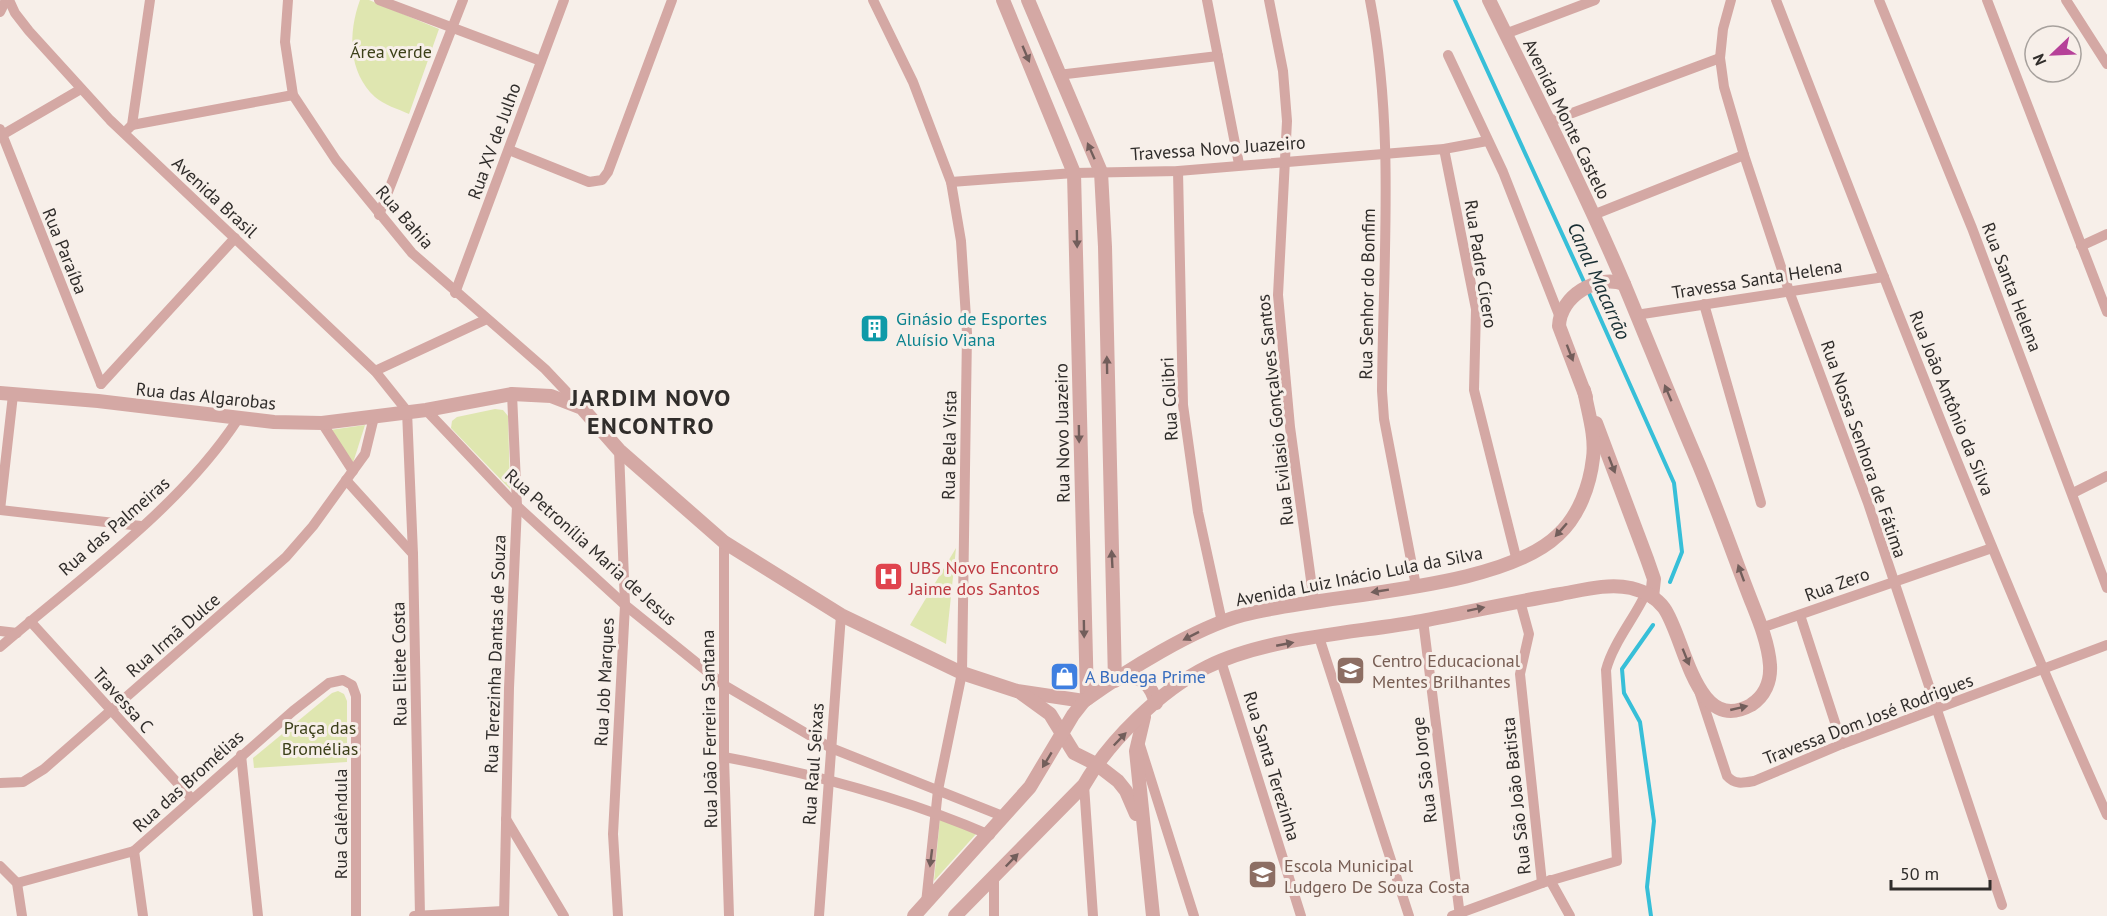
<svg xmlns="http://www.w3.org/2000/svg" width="2107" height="916" viewBox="0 0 2107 916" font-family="'PT Sans',sans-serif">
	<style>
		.green { fill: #dfe6b0 }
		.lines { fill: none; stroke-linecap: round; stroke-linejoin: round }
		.stream { stroke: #37bfd8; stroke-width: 4 }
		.minor { stroke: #d4a8a4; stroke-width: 10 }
		.tertiary { stroke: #d4a8a4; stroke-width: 14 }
		.oneway { fill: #725e5b }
		.labels { text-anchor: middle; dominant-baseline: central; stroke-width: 6; stroke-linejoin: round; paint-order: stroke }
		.park-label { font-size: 18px; fill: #3c4019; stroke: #f7efe9 }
		.street-label { font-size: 18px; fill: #302d2b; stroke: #f7efe9 }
		.culture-label { font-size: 18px; fill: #0d838f; stroke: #f7efe9; text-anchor: start }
		.health-label { font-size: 18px; fill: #be3a42; stroke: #f7efe9; text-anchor: start }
		.education-label { font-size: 18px; fill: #785e54; stroke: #f7efe9; text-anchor: start }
		.shop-label { font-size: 18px; fill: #366cbe; stroke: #f7efe9; text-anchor: start }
		.water-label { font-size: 20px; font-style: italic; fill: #172d32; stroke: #f7efe9 }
		.district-label { font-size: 24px; font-weight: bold; letter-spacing: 1.5px; fill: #302d2b; stroke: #f7efe9 }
	</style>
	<rect width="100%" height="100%" fill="#f7efe9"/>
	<!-- green -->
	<g class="green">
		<path d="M 360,0 L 369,0 L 439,29 L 409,114 C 398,109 384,105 375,97 C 348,72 348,33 360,0 Z"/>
		<path d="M 495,409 L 503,410 L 508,416 L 510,489 L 451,428 L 452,421 L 457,417 Z"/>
		<path d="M 365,425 L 353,463 L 330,430 Z"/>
		<path d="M 956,548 L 946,644 L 910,625 Z"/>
		<path d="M 338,691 L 344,694 L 347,701 L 347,762 L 254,768 L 253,758 L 332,693 Z"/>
		<path d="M 940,818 L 976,834 L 934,881 Z"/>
	</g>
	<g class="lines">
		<!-- stream -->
		<g class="stream">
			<path d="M 1455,0 L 1585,284"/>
			<path d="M 1588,291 L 1674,483 L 1682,552 L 1670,582"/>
			<path d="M 1651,916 L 1647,887 L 1654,821 L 1640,722 L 1624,693 L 1622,669 L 1653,625"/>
		</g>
		<!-- minor -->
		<g class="minor">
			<path d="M 9,0 L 15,13 L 29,31 L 110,120 L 375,371 L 407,411 L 413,554 L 420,916"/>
			<path d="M 288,0 L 285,42 L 293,95 L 336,160 L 412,253 L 545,369 L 580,406"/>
			<path d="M 379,0 L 541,61"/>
			<path d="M 873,0 L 913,82 L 951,182 L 961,241 L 967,333 L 962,673 L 938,790 L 926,903"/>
			<path d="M 1207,0 L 1239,164"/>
			<path d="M 1269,0 L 1283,71 L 1287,121 L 1278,295 L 1290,427 L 1314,602"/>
			<path d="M 1370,0 C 1395,129 1383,260 1382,391 L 1384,419 L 1416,586"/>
			<path d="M 1731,0 L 1723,29 L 1720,58 L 1724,87 L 1744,155 L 1789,291 L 1868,503 L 2002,905"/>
			<path d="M 1776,0 C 1882,273 1987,547 2107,815"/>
			<path d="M 1879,0 L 1972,228 L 2107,588"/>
			<path d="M 1987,0 L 2107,312"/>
			<path d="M 2066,0 L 2107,64"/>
			<path d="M 0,12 L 6,0"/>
			<path d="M 1505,34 L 1595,0"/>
			<path d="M 1448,55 L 1503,172 L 1559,315"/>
			<path d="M 1058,75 L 1218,56"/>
			<path d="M 1548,122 L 1720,58"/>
			<path d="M 132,125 L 293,95"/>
			<path d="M 0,129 L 101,384"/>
			<path d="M 128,129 L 132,125 L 150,0"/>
			<path d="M 2,135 L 81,89"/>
			<path d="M 1444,149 L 1476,309 L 1474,390 L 1517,561"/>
			<path d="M 509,150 L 589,182 L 602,180 L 608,172 L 672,0"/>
			<path d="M 1178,171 L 1183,405 L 1198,512 L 1222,622"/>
			<path d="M 951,182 L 1074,173 L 1178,171 L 1444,149 L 1487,141"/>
			<path d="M 379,215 L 463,0"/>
			<path d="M 1593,215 L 1744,155"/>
			<path d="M 2081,246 L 2107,234"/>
			<path d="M 455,293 L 564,0"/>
			<path d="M 1704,304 L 1761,503"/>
			<path d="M 1636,315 L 1884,277"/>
			<path d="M 375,371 L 487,319"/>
			<path d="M 101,384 L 235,238"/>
			<path d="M 426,410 L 517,506 L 625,605 L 724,685 L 831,748 L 1005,817"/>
			<path d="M 322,423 L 353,471"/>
			<path d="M 346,480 L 413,554"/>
			<path d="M 2073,493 L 2107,476"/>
			<path d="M 0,510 L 141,526"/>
			<path d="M 0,510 L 13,395"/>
			<path d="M 724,542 L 724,757 L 729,916"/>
			<path d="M 1520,601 L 1529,634 L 1520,674 L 1542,883"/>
			<path d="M 1800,615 L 1842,744"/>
			<path d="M 1423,620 L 1460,916"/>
			<path d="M 30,621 L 192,799"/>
			<path d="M 1761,628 L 1992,548"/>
			<path d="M 0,631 L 17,633"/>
			<path d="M 1319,637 L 1409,916"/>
			<path d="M 0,647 C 80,578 180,508 238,419"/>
			<path d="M 1221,661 L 1301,916"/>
			<path d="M 1699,691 L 1727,776 C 1735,785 1743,783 1754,781 L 1842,744 L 2107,645"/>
			<path d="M 1139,742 L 1194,916"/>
			<path d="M 241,755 L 258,916"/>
			<path d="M 724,757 C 815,774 904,798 990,835"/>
			<path d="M 0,783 L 23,782 L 44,769 L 286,557 L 313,526 L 365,454 L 374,417"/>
			<path d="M 1084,785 L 1093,916"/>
			<path d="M 506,819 L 564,916"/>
			<path d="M 134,851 L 143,916"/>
			<path d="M 0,866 L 17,883 L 22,916"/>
			<path d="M 994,879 L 994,916"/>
			<path d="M 1550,880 L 1570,916"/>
			<path d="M 17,883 L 134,851 L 293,711 L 329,683 L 343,680 L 352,685 L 356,696 L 356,916"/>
			<path d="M 414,916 L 503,911"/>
			<path d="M 504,916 L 509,688 L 517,506 L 512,394"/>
			<path d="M 618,916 L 613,834 L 625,605 L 619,450"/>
			<path d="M 819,916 L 841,615"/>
			<path d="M 1452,916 L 1542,883 L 1617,861 L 1606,670 C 1613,643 1634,619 1646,593"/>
		</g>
		<!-- tertiary -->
		<g class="tertiary">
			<path d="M 1003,0 L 1074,173 L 1087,699"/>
			<path d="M 1028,0 L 1101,172 L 1105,247 L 1115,681"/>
			<path d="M 0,393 L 98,401 L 274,422 L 322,423 L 426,410 L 512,394 L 551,396 L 582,408 L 619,450 L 724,542 L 841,615 L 962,673 L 1017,691 L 1084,701"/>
			<path d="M 1586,397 L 1559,326 C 1560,296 1597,274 1624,284"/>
			<path d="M 1596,423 L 1647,559 L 1654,579 L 1652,597"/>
			<path d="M 1126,676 C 1144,678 1151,685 1156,703"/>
			<path d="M 1021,693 L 1050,714 L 1074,753 L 1096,764 L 1118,781 L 1126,791 L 1136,814"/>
			<path d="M 1144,717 L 1136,751 L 1153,916"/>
			<path d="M 914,916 L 1030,787 L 1073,715 L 1084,701 C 1126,671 1194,628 1243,615 C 1325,593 1500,591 1558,535 C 1579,516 1590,485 1593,458 C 1596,436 1588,412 1584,390"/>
			<path d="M 955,916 L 1084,785 C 1109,741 1161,690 1207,667 C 1267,637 1356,633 1422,621 C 1468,612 1514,602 1561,594 C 1583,590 1608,583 1631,588 C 1643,591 1656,597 1664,608 C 1685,637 1695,736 1751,705 C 1765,696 1771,681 1770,665 C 1768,639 1756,614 1747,590 C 1731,548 1716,506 1699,465 C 1673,405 1649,344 1624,284 C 1583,187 1535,94 1489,0"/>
		</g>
	</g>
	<!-- one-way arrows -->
	<defs><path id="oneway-solid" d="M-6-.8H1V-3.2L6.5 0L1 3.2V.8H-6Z" transform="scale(1.5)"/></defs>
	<g class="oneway">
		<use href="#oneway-solid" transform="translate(1026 54) rotate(67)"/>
		<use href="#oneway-solid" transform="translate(1091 151) rotate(-114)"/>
		<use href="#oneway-solid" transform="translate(1077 239) rotate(89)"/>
		<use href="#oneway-solid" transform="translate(1570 353) rotate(69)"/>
		<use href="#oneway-solid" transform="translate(1107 365) rotate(-91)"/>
		<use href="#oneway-solid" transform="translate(1668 393) rotate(-113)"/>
		<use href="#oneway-solid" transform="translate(1079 434) rotate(89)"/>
		<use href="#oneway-solid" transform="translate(1612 465) rotate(69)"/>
		<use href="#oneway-solid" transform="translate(1561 530) rotate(131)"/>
		<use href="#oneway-solid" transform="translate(1112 559) rotate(-93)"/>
		<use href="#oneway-solid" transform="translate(1741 573) rotate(-110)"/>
		<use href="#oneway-solid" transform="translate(1380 591) rotate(171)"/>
		<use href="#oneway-solid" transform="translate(1476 609) rotate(-12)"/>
		<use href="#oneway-solid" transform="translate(1084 629) rotate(89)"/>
		<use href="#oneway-solid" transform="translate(1191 636) rotate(153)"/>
		<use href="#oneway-solid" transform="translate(1285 644) rotate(-11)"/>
		<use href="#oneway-solid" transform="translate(1686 657) rotate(68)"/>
		<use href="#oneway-solid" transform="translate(1739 708) rotate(-13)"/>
		<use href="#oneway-solid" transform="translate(1120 739) rotate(-46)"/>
		<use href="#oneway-solid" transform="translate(1047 760) rotate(121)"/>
		<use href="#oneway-solid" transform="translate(931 858) rotate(97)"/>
		<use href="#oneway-solid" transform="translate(1012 860) rotate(-46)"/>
	</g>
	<!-- icons -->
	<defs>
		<symbol id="building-square" viewBox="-11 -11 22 22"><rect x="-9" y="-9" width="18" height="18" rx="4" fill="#0f9aa8" stroke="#f7efe9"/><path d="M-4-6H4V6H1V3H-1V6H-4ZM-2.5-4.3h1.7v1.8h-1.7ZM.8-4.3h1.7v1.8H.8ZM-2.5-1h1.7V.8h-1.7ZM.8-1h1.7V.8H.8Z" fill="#fff"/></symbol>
		<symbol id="hospital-square" viewBox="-11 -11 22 22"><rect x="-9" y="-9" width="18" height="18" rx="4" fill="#e0444e" stroke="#f7efe9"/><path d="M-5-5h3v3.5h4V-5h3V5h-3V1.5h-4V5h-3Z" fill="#fff"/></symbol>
		<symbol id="school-square" viewBox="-11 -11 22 22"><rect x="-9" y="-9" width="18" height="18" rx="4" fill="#8d6e63" stroke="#f7efe9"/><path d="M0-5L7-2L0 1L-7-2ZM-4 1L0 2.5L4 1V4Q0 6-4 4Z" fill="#fff"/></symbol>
		<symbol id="shop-square" viewBox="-11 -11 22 22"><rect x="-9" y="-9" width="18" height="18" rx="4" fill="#3f7fe0" stroke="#f7efe9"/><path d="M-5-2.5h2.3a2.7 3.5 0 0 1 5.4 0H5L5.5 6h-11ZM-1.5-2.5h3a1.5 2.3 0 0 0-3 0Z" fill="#fff"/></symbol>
	</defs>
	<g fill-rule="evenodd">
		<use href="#building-square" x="858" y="312" width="33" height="33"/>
		<use href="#hospital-square" x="872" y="560" width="33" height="33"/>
		<use href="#school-square" x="1334" y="654" width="33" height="33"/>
		<use href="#shop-square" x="1048" y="660" width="33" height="33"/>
		<use href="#school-square" x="1246" y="858" width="33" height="33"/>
	</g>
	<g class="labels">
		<!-- park labels -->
		<g class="park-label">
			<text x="391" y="51">Área verde</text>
			<text x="320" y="727">Praça das<tspan x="320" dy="21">Bromélias</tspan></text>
		</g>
		<!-- street labels -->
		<g class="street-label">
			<text transform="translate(1567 119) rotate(64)">Avenida Monte Castelo</text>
			<text transform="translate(494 141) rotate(-70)">Rua XV de Julho</text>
			<text transform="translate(1218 148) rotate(-4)">Travessa Novo Juazeiro</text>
			<text transform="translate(215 197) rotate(43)">Avenida Brasil</text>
			<text transform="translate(405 217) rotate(49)">Rua Bahia</text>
			<text transform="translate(65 251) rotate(68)">Rua Paraíba</text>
			<text transform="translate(1481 264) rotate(81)">Rua Padre Cícero</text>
			<text transform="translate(1757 279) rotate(-9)">Travessa Santa Helena</text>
			<text transform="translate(2012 287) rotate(69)">Rua Santa Helena</text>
			<text transform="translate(1367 294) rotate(-89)">Rua Senhor do Bonfim</text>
			<text transform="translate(206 396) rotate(6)">Rua das Algarobas</text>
			<text transform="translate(1169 399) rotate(-93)">Rua Colibri</text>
			<text transform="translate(1952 403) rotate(68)">Rua João Antônio da Silva</text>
			<text transform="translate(1275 410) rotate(-96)">Rua Evilasio Gonçalves Santos</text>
			<text transform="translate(1062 433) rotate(-91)">Rua Novo Juazeiro</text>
			<text transform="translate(949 445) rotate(-89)">Rua Bela Vista</text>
			<text transform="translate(1864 449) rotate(71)">Rua Nossa Senhora de Fátima</text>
			<text transform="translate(114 526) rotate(-41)">Rua das Palmeiras</text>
			<text transform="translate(591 547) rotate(42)">Rua Petronília Maria de Jesus</text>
			<text transform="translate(1359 576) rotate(-11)">Avenida Luiz Inácio Lula da Silva</text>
			<text transform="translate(1837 584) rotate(-20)">Rua Zero</text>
			<text transform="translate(173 635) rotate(-41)">Rua Irmã Dulce</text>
			<text transform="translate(495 654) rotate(-88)">Rua Terezinha Dantas de Souza</text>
			<text transform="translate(399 664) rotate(-91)">Rua Eliete Costa</text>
			<text transform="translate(604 682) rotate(-87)">Rua Job Marques</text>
			<text transform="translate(123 700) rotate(48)">Travessa C</text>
			<text transform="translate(1868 719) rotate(-21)">Travessa Dom José Rodrigues</text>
			<text transform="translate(709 729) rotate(-91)">Rua João Ferreira Santana</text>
			<text transform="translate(813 764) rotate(-86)">Rua Raul Seixas</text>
			<text transform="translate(1272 766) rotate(73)">Rua Santa Terezinha</text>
			<text transform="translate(1424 770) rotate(-97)">Rua São Jorge</text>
			<text transform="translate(188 781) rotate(-42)">Rua das Bromélias</text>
			<text transform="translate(1516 796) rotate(-96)">Rua São João Batista</text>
			<text transform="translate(340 824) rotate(-90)">Rua Calêndula</text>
		</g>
		<!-- culture labels -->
		<g class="culture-label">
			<text x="896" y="318">Ginásio de Esportes<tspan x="896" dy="21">Aluísio Viana</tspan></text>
		</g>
		<!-- health labels -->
		<g class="health-label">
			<text x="909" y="567">UBS Novo Encontro<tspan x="909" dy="21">Jaime dos Santos</tspan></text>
		</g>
		<!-- education labels -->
		<g class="education-label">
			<text x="1372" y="660">Centro Educacional<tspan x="1372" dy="21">Mentes Brilhantes</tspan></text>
			<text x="1284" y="865">Escola Municipal<tspan x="1284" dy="21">Ludgero De Souza Costa</tspan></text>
		</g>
		<!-- shop labels -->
		<g class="shop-label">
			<text x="1085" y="676">A Budega Prime</text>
		</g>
		<!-- water labels -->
		<g class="water-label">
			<text transform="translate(1599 281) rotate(66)">Canal Macarrão</text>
		</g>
		<!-- district labels -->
		<g class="district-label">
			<text x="651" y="397">JARDIM NOVO<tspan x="651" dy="28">ENCONTRO</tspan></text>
		</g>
	</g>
	<!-- north arrow -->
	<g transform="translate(2053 54) rotate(247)"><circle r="28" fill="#f7efe9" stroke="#a7a19d" stroke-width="1.5"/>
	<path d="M0-4.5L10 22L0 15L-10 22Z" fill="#b64199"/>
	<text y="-9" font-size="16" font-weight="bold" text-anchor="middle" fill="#302d2b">N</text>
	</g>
	<!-- scale -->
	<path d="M1891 880v9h99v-9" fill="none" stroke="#302d2b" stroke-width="3"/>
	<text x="1900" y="880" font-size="18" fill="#302d2b" stroke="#f7efe9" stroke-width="4.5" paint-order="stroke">50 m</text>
</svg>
